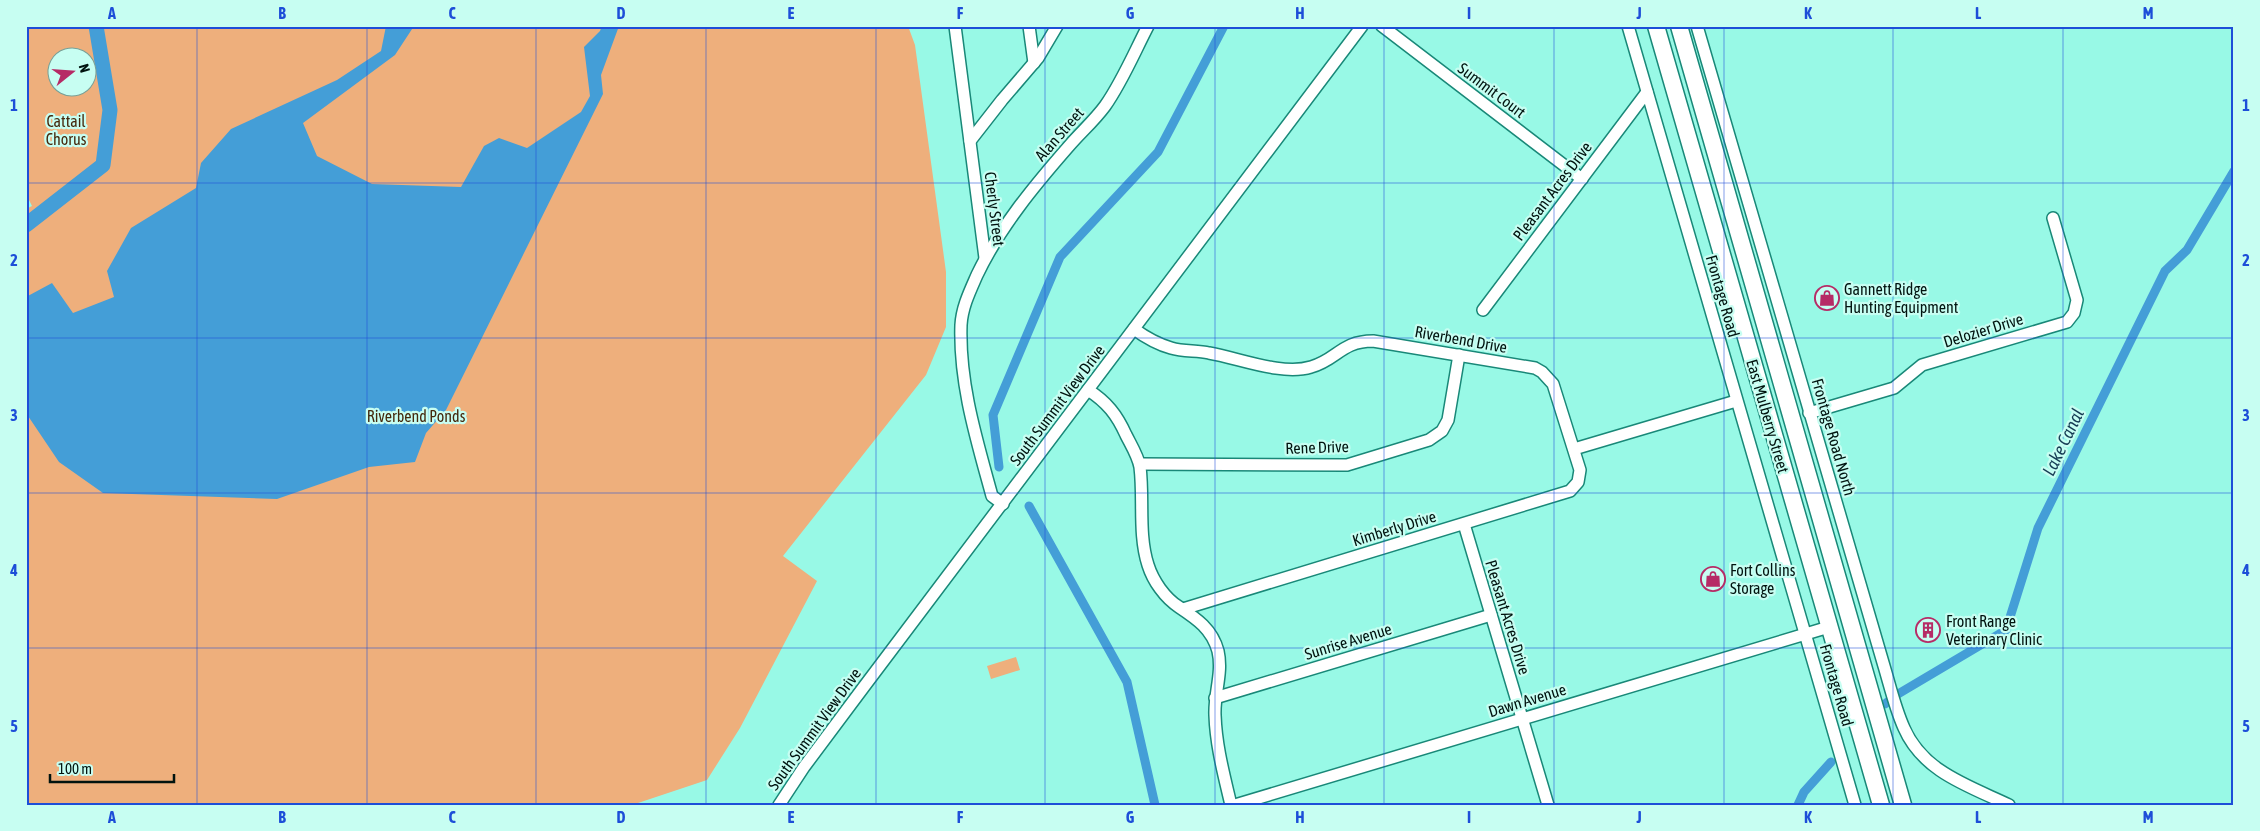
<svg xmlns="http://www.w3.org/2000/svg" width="2260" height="831" viewBox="0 0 2260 831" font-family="'Asap Condensed',sans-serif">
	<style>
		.green { fill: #eeaf7c; fill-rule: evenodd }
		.water { fill: #449ed7 }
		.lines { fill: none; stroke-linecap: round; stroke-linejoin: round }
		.canal { stroke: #449ed7; stroke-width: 9 }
		.river { stroke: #449ed7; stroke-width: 15 }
		.minor-casing { stroke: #198878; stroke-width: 14 }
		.highway-casing { stroke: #198878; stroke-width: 19 }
		.minor { stroke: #fff; stroke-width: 11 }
		.highway { stroke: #fff; stroke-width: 16 }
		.grid { fill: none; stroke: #1d4ed8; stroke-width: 1; stroke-opacity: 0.55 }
		.labels { text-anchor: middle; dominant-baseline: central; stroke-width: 4.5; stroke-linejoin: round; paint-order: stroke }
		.street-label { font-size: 16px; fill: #01130f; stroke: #c7fef2 }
		.park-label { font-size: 16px; fill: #45280c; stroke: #c7fef2 }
		.poi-label { font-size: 16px; fill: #01130f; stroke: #c7fef2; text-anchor: start }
		.water-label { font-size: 18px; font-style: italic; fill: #163c54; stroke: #c7fef2 }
		.neatline { fill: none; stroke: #1d4ed8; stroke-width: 2 }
		.grid-label { font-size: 16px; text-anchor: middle; font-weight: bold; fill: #1d4ed8 }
	</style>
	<rect width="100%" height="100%" fill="#98f9e6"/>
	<!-- green -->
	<g class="green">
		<path d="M 26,26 L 908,26 L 915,45 L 946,272 L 946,327 L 926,375 L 783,556 L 817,581 L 740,728 L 707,780 L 632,805 L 26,805 L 26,209 L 32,206 L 26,194 ZM 58,58 L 88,58 L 88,88 L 58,88 Z"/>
		<path d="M 1016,657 L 1020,670 L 991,679 L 987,666 Z"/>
	</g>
	<!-- water -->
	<path class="water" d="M 386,26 L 414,26 L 395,55 L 303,123 L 317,156 L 372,184 L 461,187 L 484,146 L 499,138 L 527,148 L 581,112 L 590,96 L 584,47 L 600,31 L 602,26 L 619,26 L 601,75 L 603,94 L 446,410 L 426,433 L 415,462 L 369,467 L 277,499 L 103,493 L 59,462 L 26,413 L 26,297 L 52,283 L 73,313 L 114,297 L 107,271 L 131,228 L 196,188 L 201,163 L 231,129 L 337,80 L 381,51 Z"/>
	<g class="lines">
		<!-- canal -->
		<g class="canal">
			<path d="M 999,467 L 993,415 L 1060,257 L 1158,152 L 1224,26"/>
			<path d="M 1029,506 L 1127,682 L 1155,805"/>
			<path d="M 1898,694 L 2006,630 L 2038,528 L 2165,271 L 2187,250 L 2234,171"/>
			<path d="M 1885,704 L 1890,700"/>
			<path d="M 1798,805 L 1804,792 L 1831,762"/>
		</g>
		<!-- river -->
		<path class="river" d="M 26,225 L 103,165 L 110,110 L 96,26"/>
		<defs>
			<g id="minor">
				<path d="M 955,26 L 985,258"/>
				<path d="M 1029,26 L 1034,63"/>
				<path d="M 1382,26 L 1582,179"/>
				<path d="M 1628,26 L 1855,805"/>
				<path d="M 1697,26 L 1884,666 C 1890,686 1895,708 1904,728 C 1923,772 1969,786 2009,805"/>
				<path d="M 970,141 L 1002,100 L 1038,58 L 1057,26"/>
				<path d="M 1483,310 L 1647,92"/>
				<path d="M 1134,329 C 1145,337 1157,344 1171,348 C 1184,352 1197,350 1209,353 C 1239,358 1282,376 1311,367 C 1337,360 1341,341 1373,341 L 1535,368 L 1542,372 L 1553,384 L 1580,470 L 1578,482 L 1570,491 L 1183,609"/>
				<path d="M 1088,390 C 1107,402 1117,415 1126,435 C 1131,445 1138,456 1140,467 C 1144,499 1138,534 1148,565 C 1153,581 1165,598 1179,607 C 1197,619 1212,629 1218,651 C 1223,673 1214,693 1215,715 C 1216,746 1224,775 1231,805"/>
				<path d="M 1809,413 L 1894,388 L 1922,365 L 2067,322 L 2074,313 L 2077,300 L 2053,218"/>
				<path d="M 1574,449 L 1736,401"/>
				<path d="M 1140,464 L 1347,465 L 1429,440 L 1442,431 L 1448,420 L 1459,355"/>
				<path d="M 1003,504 L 992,496 C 977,441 959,384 961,325 C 962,307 970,291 977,275 C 1000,227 1034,186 1069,146 C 1081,132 1094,121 1105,106 C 1122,82 1134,53 1148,26"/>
				<path d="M 1464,524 L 1548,805"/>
				<path d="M 1215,698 L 1491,615"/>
				<path d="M 779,805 L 804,767 L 863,688 L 1362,26"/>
				<path d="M 1235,805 L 1829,627"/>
			</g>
			<g id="highway">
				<path d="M 1656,26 L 1881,805"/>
				<path d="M 1679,26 L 1903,805"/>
			</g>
		</defs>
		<!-- minor casing -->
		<use href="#minor" class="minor-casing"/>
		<!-- highway casing -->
		<use href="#highway" class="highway-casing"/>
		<!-- minor -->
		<use href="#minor" class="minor"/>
		<!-- highway -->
		<use href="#highway" class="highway"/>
	</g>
	<!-- grid -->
	<path class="grid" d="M 197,26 L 197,805M 367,26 L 367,805M 536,26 L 536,805M 706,26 L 706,805M 876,26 L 876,805M 1045,26 L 1045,805M 1215,26 L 1215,805M 1384,26 L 1384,805M 1554,26 L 1554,805M 1724,26 L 1724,805M 1893,26 L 1893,805M 2063,26 L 2063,805M 26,183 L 2234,183M 26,338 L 2234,338M 26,493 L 2234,493M 26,648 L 2234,648"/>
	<!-- icons -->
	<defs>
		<symbol id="shop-ring" viewBox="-11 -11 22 22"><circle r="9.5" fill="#c7fef2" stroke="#b62b66" stroke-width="1.5"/><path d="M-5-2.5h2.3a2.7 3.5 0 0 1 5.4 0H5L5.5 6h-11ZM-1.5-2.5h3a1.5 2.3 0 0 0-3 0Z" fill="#b62b66"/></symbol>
		<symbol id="building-ring" viewBox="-11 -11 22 22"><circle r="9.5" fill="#c7fef2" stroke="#b62b66" stroke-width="1.5"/><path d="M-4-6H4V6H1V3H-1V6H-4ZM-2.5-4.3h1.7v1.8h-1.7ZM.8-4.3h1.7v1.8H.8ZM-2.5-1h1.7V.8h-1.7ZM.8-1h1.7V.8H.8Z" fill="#b62b66"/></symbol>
	</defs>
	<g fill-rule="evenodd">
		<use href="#shop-ring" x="1813" y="284" width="28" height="28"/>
		<use href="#shop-ring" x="1699" y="565" width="28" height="28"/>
		<use href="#building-ring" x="1914" y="616" width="28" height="28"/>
	</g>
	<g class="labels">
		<!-- street labels -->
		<g class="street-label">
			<text transform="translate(1492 90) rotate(37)">Summit Court</text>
			<text transform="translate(1059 134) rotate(-49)">Alan Street</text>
			<text transform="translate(1552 191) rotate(-53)">Pleasant Acres Drive</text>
			<text transform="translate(995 209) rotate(83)">Cherly Street</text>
			<text transform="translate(1723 296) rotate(74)">Frontage Road</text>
			<text transform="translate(1983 330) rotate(-17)">Delozier Drive</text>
			<text transform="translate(1461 339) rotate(10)">Riverbend Drive</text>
			<text transform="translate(1057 405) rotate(-53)">South Summit View Drive</text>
			<text transform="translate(1768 416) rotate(74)">East Mulberry Street</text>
			<text transform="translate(1834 437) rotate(74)">Frontage Road North</text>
			<text transform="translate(1317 447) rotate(-2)">Rene Drive</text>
			<text transform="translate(1394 528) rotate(-17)">Kimberly Drive</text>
			<text transform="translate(1508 617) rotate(73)">Pleasant Acres Drive</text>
			<text transform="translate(1348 641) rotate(-17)">Sunrise Avenue</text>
			<text transform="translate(1837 685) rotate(74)">Frontage Road</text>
			<text transform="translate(1527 700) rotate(-17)">Dawn Avenue</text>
			<text transform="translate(814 729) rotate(-54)">South Summit View Drive</text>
		</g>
		<!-- park labels -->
		<g class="park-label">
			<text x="66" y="121">Cattail<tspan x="66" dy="18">Chorus</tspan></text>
			<text x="416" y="416">Riverbend Ponds</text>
		</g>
		<!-- poi labels -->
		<g class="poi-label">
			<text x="1844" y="289">Gannett Ridge<tspan x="1844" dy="18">Hunting Equipment</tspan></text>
			<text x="1730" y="570">Fort Collins<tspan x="1730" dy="18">Storage</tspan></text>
			<text x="1946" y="621">Front Range<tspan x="1946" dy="18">Veterinary Clinic</tspan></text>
		</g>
		<!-- water labels -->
		<g class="water-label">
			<text transform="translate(2063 442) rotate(-64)">Lake Canal</text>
		</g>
	</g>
	<!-- border -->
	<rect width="2260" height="831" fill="none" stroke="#c7fef2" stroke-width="55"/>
	<!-- north arrow -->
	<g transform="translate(72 72) rotate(73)"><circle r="24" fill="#c7fef2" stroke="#78a097"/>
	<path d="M0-4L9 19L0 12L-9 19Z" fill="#b62b66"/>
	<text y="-8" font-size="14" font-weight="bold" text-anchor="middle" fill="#01130f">N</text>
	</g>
	<!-- scale -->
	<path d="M50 774v8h124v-8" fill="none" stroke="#01130f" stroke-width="2.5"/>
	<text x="58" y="774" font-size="15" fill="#01130f" stroke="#c7fef2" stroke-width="4" paint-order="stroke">100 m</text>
	<rect x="28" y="28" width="2204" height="776" class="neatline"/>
	<g class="grid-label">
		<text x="112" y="19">A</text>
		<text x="282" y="19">B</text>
		<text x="452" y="19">C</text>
		<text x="621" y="19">D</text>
		<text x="791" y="19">E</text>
		<text x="960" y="19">F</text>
		<text x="1130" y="19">G</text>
		<text x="1300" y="19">H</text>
		<text x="1469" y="19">I</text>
		<text x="1639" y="19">J</text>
		<text x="1808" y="19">K</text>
		<text x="1978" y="19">L</text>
		<text x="2148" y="19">M</text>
		<text x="14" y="111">1</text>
		<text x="2246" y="111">1</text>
		<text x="14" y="266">2</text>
		<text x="2246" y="266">2</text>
		<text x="14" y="421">3</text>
		<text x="2246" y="421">3</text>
		<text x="14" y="576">4</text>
		<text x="2246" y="576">4</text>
		<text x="14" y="732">5</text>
		<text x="2246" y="732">5</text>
		<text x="112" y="823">A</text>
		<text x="282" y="823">B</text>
		<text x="452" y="823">C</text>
		<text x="621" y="823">D</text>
		<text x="791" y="823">E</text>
		<text x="960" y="823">F</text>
		<text x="1130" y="823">G</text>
		<text x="1300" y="823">H</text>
		<text x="1469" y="823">I</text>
		<text x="1639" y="823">J</text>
		<text x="1808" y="823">K</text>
		<text x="1978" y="823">L</text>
		<text x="2148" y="823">M</text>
	</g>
</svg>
